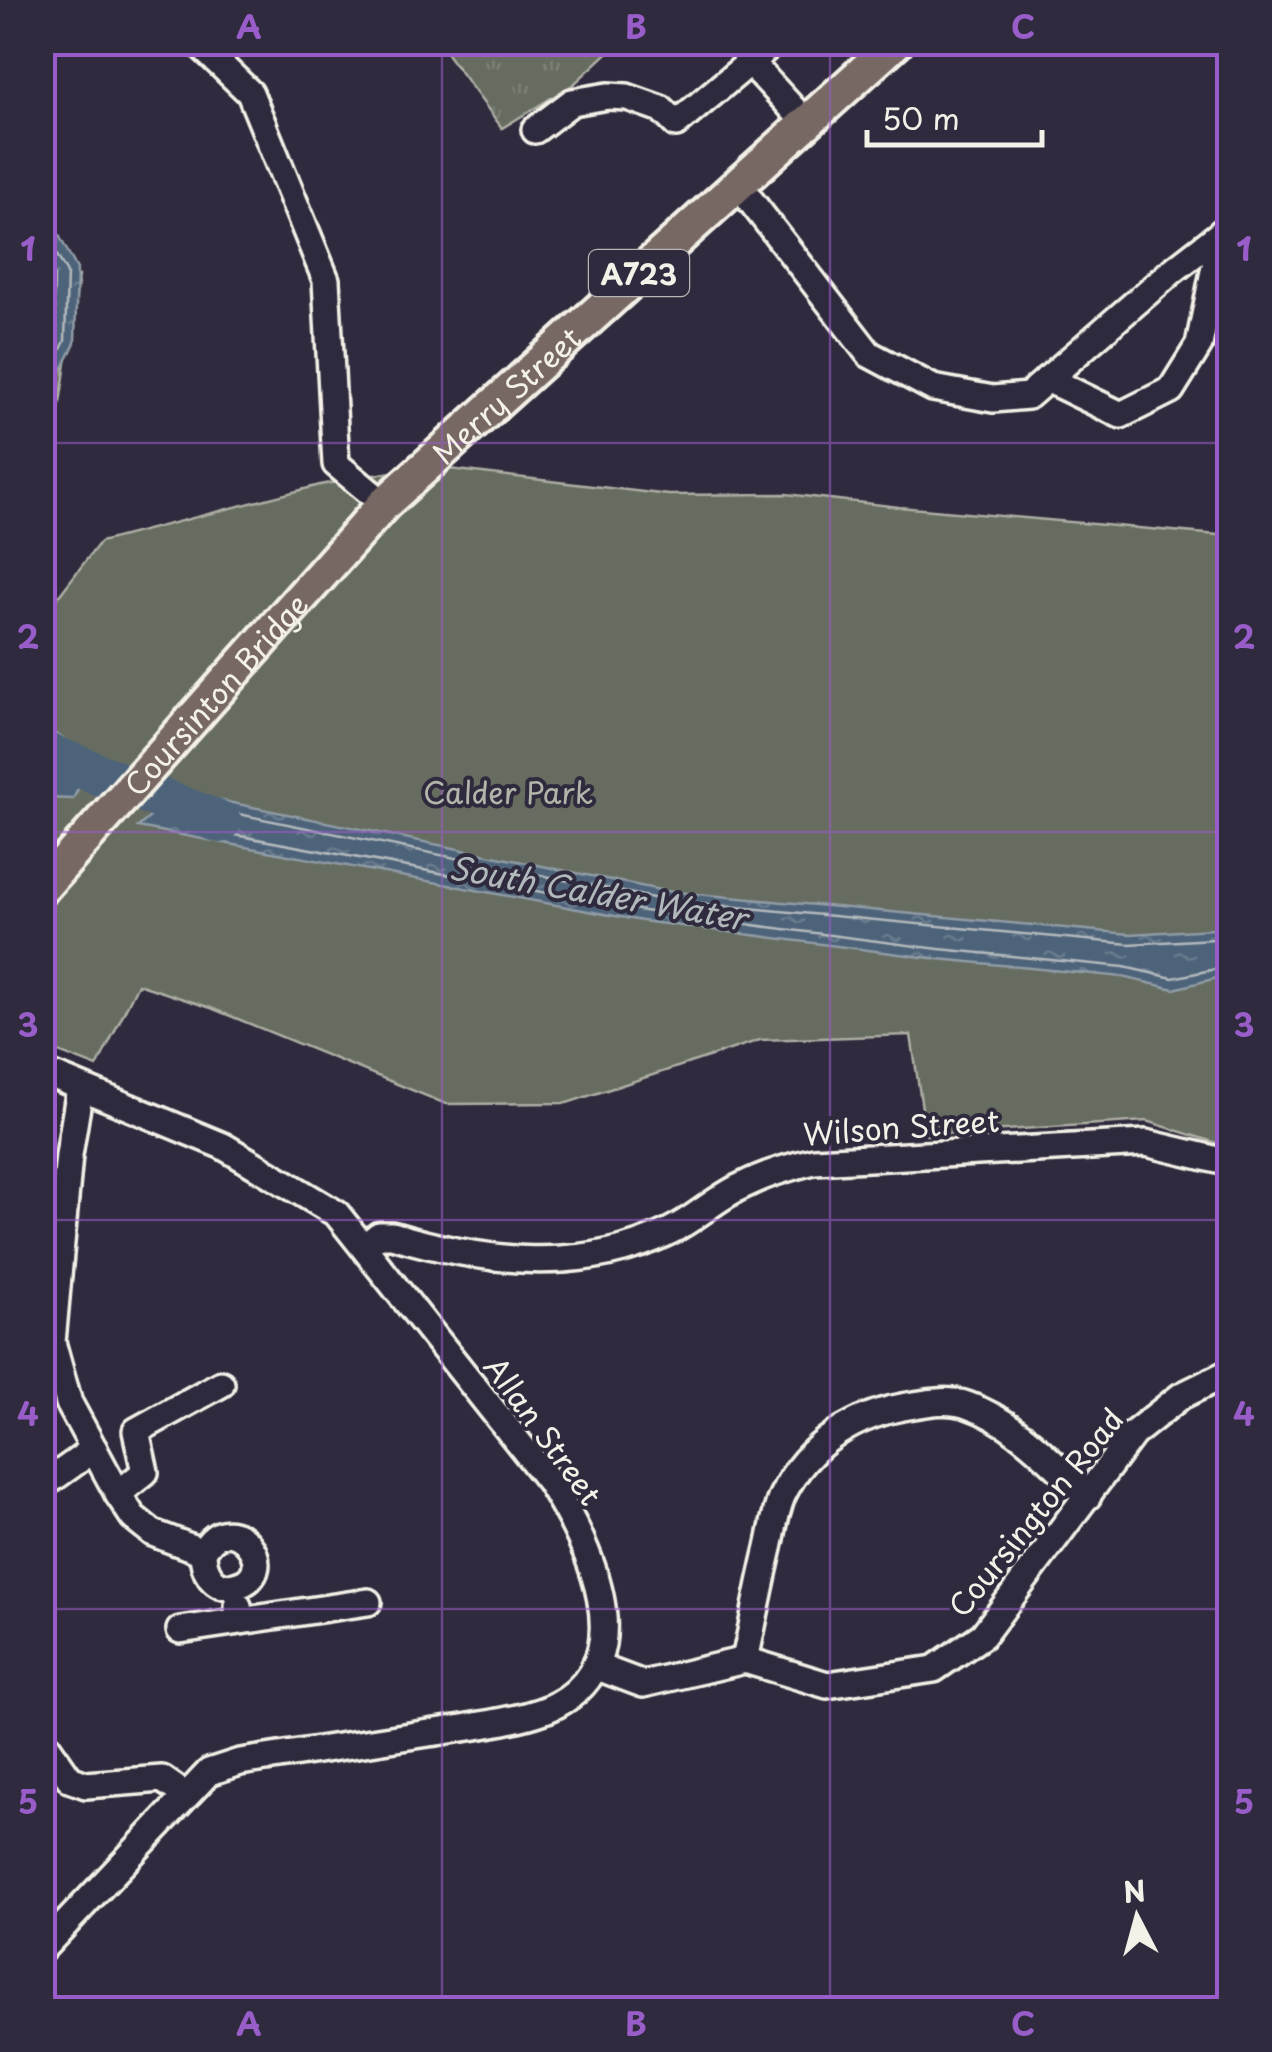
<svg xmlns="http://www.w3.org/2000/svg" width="1272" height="2052" viewBox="0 0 1272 2052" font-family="'Playpen Sans',sans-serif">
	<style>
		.grass { fill: url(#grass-tufts); stroke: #adaea4; stroke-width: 2.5 }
		.green { fill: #666c5f; stroke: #adaea4; stroke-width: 2.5 }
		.water { fill: url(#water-ripples); stroke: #909ca6; stroke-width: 2.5 }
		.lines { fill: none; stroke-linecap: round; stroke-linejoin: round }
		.shore { stroke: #b2b9bc; stroke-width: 2.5 }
		.river { stroke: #4e647a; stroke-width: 42 }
		.minor-casing { stroke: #f4f1e8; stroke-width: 32 }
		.major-casing { stroke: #f4f1e8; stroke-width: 40 }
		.minor { stroke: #2f2a3d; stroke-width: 25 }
		.major { stroke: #776864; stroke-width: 32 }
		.grid { fill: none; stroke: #995dc9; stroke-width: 2.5; stroke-opacity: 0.55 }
		.labels { text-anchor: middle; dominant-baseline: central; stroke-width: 8; stroke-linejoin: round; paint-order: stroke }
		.shield { fill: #2f2a3d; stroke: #b9b5b5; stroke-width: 2.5 }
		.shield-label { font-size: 28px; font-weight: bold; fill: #f4f1e8 }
		.street-label { font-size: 30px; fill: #f4f1e8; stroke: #2f2a3d }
		.park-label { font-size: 30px; fill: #b4b5aa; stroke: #2f2a3d }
		.water-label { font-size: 32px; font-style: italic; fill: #b2b9bc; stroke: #2f2a3d }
		.neatline { fill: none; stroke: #995dc9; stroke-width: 4 }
		.grid-label { font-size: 32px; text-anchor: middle; font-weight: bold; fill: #995dc9 }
	</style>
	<defs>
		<pattern id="grass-tufts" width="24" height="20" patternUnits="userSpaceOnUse" patternTransform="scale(2.5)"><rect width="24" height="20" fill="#666c5f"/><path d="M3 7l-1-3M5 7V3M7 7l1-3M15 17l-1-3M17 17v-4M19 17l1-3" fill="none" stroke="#7c8176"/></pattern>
		<pattern id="water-ripples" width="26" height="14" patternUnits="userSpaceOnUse" patternTransform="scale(2.5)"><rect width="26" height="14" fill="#4e647a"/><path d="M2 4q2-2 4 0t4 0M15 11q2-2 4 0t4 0" fill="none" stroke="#687b8d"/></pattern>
	</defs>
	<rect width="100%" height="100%" fill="#2f2a3d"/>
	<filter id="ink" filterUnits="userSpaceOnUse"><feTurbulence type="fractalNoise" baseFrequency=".01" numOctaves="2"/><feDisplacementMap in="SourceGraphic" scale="20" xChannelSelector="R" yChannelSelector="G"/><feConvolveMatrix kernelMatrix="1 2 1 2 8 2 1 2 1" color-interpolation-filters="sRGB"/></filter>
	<g filter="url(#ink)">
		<!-- grass -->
		<path class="grass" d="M 439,43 L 618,43 L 574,84 L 502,128 Z"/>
		<!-- green -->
		<g class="green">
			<path d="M 43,274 L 79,276 L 43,517 Z"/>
			<path d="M 424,466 L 669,495 L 786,494 L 899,507 L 1229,536 L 1229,1147 L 1147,1121 L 926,1135 L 911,1035 L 760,1040 L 567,1103 L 446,1104 L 211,1008 L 138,984 L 97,1067 L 43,1046 L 42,618 L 100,542 L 320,485 Z"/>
		</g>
		<!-- water -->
		<g class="water">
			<path d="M 43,217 L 53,224 L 77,269 L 75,343 L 43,409 Z"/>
			<path d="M 43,725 L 93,759 L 73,799 L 43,798 Z"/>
			<path d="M 179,792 L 665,891 L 1130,934 L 1229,928 L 1229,975 L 1174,989 L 1123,977 L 938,959 L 642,921 L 138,827 Z"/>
		</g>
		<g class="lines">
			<!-- shore -->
			<g class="shore">
				<path d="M 42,229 L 67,273 L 65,341 L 42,387"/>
				<path d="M 42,253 L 54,276 L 53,337 L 42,359"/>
				<path d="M 1230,938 L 1129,944 L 663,900 L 184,803 L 180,805 L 167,818 L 171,823 L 644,911 L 939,949 L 1124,967 L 1173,978 L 1230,966"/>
			</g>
			<!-- river -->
			<path class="river" d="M 42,752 L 220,822"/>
			<defs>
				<g id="minor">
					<path d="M 197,42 L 250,93 L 326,280 L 336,464 L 384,504"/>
					<path d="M 751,63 L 806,123"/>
					<path d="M 535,130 L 572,102 L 608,96 L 627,97 L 661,109 L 676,124 L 774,42"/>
					<path d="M 737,183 L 869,354 L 933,388 L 993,399 L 1028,396 L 1171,272 L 1230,226"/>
					<path d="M 1047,379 L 1121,415 L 1171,390 L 1199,345 L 1222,232"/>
					<path d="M 42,1071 L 223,1146 L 337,1214 L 549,1481 C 587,1542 646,1658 556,1705 C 528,1720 463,1728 429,1733 C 366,1743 303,1752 240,1762 L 209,1772 L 42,1949"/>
					<path d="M 80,1088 L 69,1155 L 52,1342 L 69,1403 L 118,1494 L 133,1517 L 153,1533 L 203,1552 C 231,1499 286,1574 235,1586 C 213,1591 203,1570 203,1552"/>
					<path d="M 364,1247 L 379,1235 L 392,1235 C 482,1262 582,1275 670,1231 C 695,1219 716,1198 742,1186 C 765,1174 789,1167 814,1161 L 1146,1143 L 1230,1163"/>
					<path d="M 42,1486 L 94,1449"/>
					<path d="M 118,1494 L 145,1472 L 136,1431 L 221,1384"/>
					<path d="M 240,1621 L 368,1602"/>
					<path d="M 180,1630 L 240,1621 L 238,1606"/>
					<path d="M 745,1660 C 753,1623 760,1585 769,1548 C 773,1531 775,1512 782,1496 C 807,1443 857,1413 914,1405 C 931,1402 950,1399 967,1405 C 1015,1421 1052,1463 1088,1496"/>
					<path d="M 595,1666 L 643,1684 L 745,1660 L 827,1685 L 934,1669 L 983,1635 L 1133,1434 L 1181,1396 L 1230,1372"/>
					<path d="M 43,1740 L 70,1779 L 86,1785 L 162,1779 L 185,1795"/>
				</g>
				<g id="major">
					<path id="s1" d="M 42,888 L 384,504 L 896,42"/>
				</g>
			</defs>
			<!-- minor casing -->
			<use href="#minor" class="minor-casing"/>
			<!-- major casing -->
			<use href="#major" class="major-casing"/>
			<!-- minor -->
			<use href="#minor" class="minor"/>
			<!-- major -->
			<use href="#major" class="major"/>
		</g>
	</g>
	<!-- grid -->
	<path class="grid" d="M 442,42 L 442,2010M 830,42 L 830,2010M 42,443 L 1230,443M 42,832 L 1230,832M 42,1220 L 1230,1220M 42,1609 L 1230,1609"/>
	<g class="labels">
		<!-- shield labels -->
		<rect class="shield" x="589" y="250" width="100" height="46" rx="8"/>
		<g class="shield-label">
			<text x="639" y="273">A723</text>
		</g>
		<!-- street labels -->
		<g class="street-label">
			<text stroke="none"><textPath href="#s1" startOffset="678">Merry Street</textPath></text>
			<text stroke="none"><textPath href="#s1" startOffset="260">Coursinton Bridge</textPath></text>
			<text transform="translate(901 1126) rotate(-4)">Wilson Street</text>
			<text transform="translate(544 1430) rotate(54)">Allan Street</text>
			<text transform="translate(1035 1512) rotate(-51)">Coursington Road</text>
		</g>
		<!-- park labels -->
		<g class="park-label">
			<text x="508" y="791">Calder Park</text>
		</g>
		<!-- water labels -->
		<g class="water-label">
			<text transform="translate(598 892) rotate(10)">South Calder Water</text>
		</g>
	</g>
	<!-- margin -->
	<rect width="1272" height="2052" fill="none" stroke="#2f2a3d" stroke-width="110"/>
	<!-- north arrow -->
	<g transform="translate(1137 1917) rotate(354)" stroke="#2f2a3d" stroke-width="8" paint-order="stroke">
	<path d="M0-8L18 38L0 25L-18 38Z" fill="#f4f1e8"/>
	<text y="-15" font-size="28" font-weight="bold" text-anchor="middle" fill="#f4f1e8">N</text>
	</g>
	<!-- scale -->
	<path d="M867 130v15h175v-15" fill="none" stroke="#f4f1e8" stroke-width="5"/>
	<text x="882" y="130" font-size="30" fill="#f4f1e8" stroke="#2f2a3d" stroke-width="8" paint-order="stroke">50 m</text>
	<rect x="55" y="55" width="1162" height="1942" class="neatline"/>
	<g class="grid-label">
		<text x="249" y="39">A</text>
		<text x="636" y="39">B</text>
		<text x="1023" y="39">C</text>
		<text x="28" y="261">1</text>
		<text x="1244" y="261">1</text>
		<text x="28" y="649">2</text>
		<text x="1244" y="649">2</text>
		<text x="28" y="1037">3</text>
		<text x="1244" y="1037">3</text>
		<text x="28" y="1426">4</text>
		<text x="1244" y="1426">4</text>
		<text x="28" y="1814">5</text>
		<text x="1244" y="1814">5</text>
		<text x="249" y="2036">A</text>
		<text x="636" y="2036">B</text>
		<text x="1023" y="2036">C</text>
	</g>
</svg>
